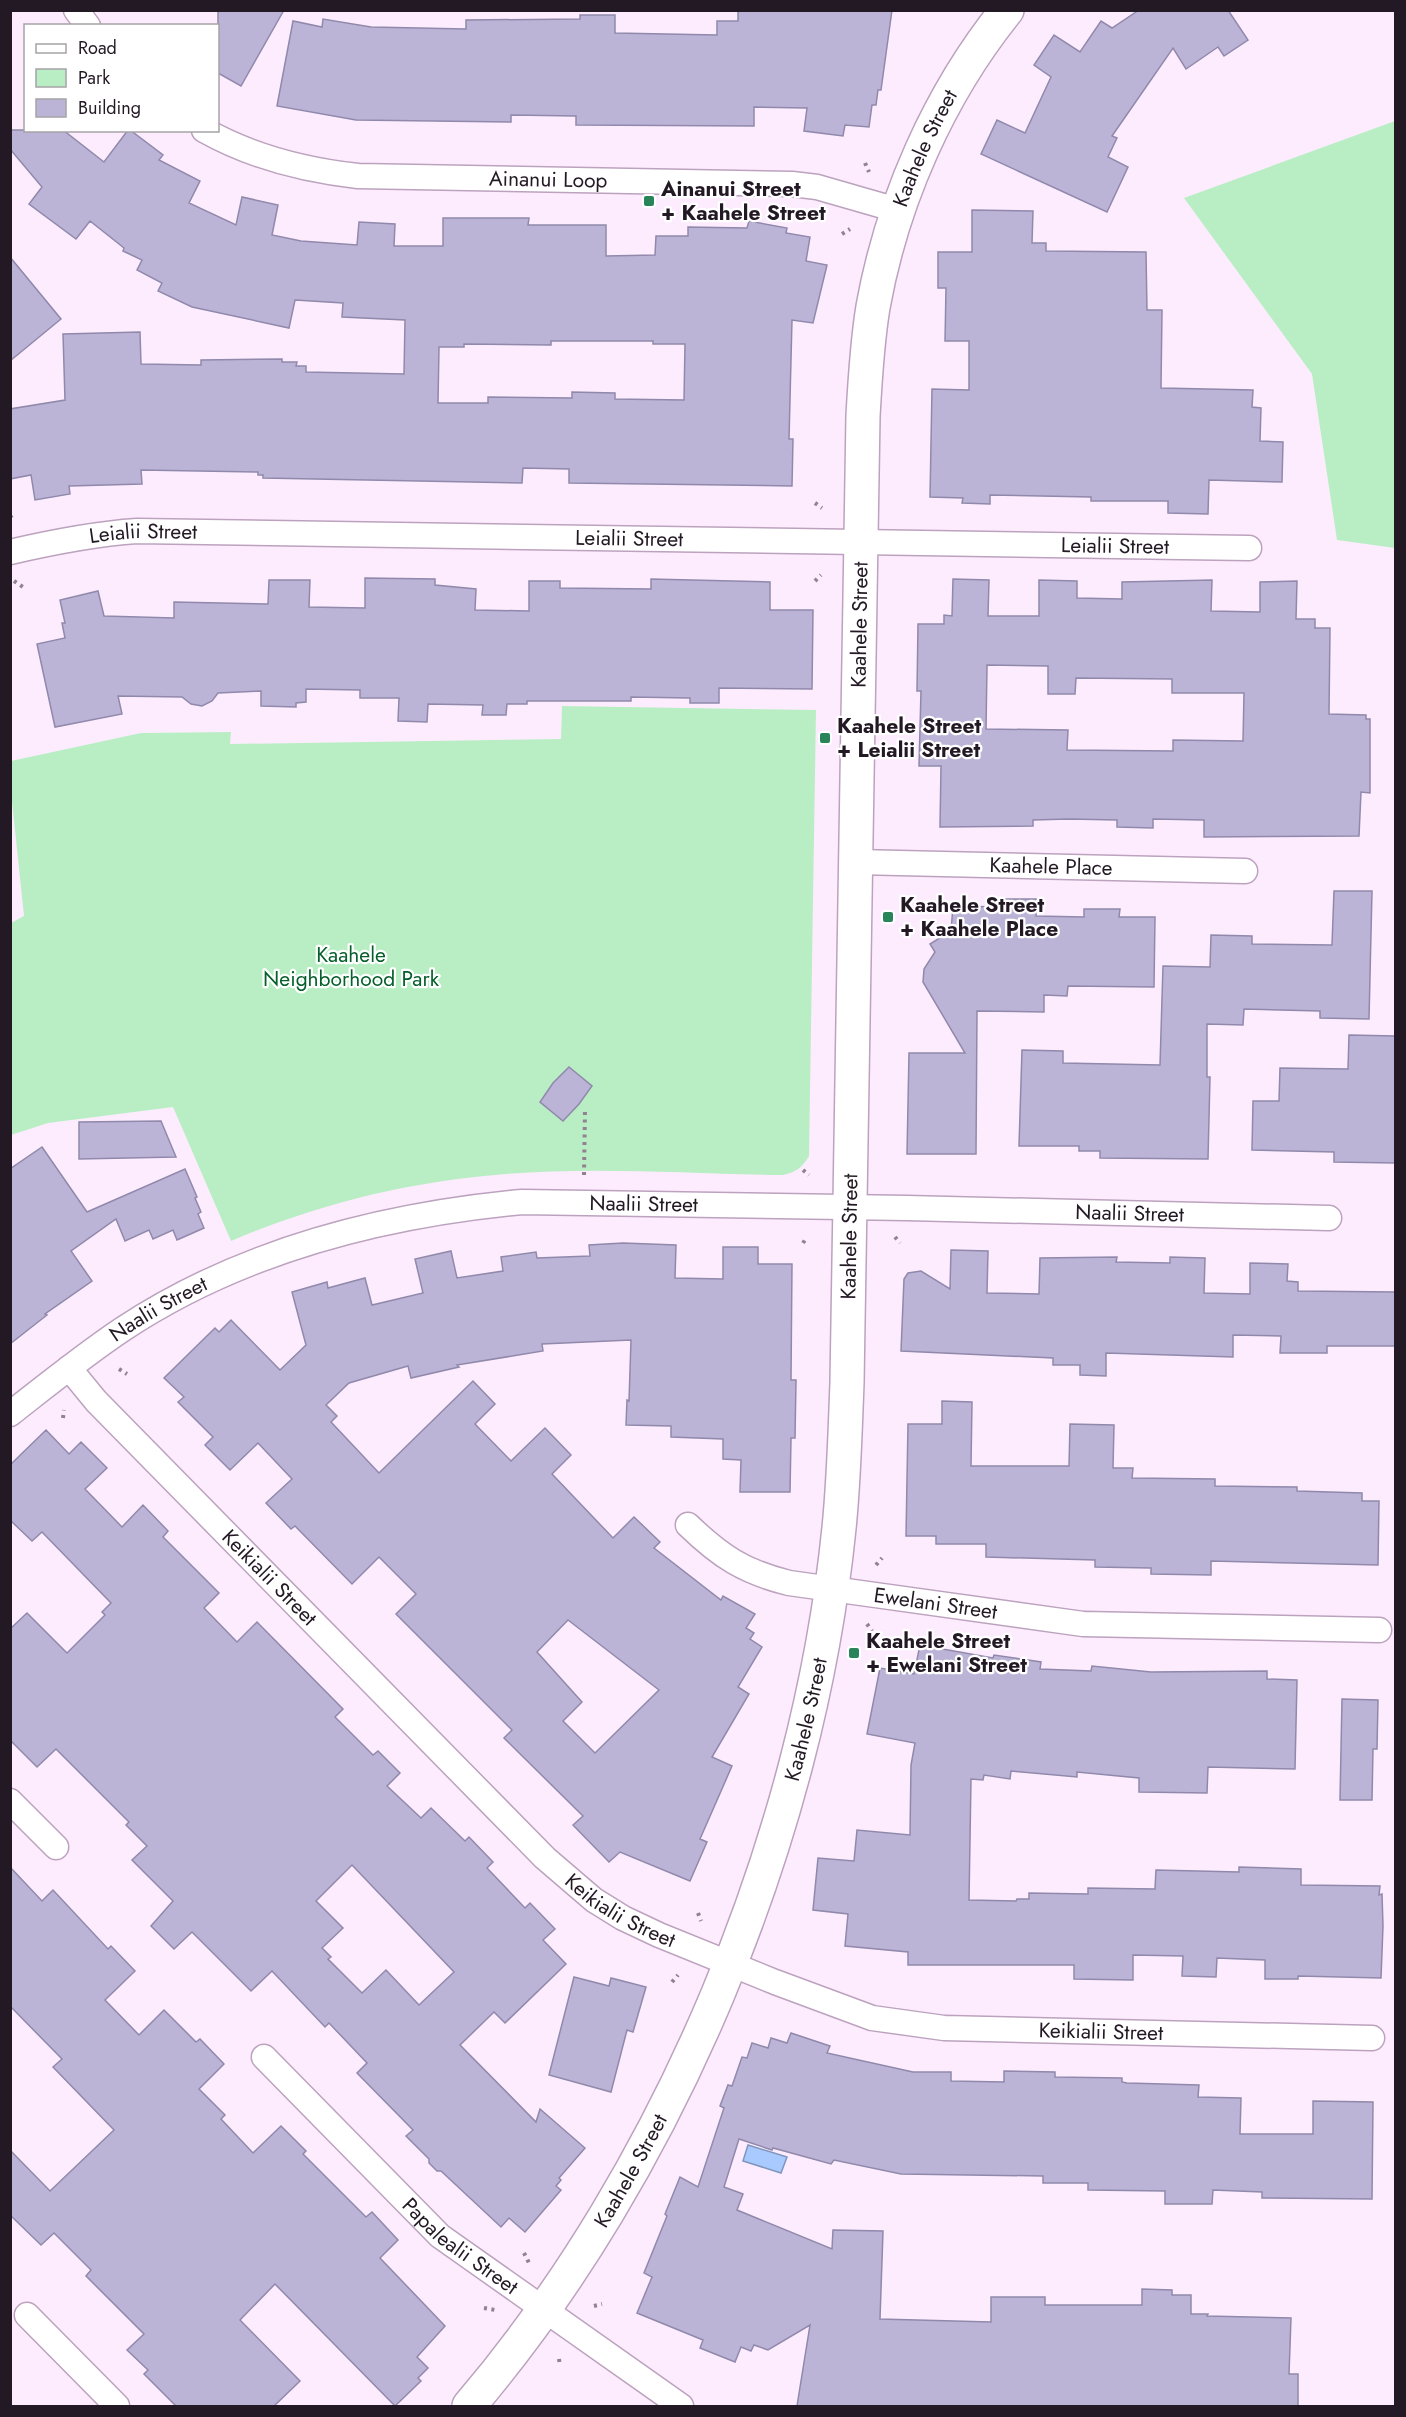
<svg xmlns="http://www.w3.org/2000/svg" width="1406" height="2417" viewBox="0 0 1406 2417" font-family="Jost,sans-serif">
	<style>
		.green { fill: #b9eec4 }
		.water { fill: #a8caff; stroke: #8095bd; stroke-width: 1.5 }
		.building { fill: #bbb4d7; stroke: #9089ab; stroke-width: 1.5; fill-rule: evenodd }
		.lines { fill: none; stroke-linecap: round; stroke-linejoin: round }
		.street-casing { stroke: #bca2be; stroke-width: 27 }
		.secondary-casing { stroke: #bca2be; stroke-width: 36 }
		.path { stroke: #908291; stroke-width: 4; stroke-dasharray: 3 4.5; stroke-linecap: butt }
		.street { stroke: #fff; stroke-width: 24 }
		.secondary { stroke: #fff; stroke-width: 33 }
		.poi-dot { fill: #29845a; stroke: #fff; stroke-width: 2 }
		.labels { text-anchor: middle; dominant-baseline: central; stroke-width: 4.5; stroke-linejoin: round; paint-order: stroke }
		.street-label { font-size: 21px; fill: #231924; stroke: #fff }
		.poi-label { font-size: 21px; font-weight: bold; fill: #231924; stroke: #fff; text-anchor: start }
		.park-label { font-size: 21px; fill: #055f2b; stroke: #fff }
	</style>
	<rect width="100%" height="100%" fill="#fdecfe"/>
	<!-- green -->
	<g class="green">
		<path d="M 1395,121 L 1396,121 L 1395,548 L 1337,540 L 1312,374 L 1184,198 Z"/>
		<path d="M 562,706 L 816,710 L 809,1156 C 802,1168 796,1172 783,1175 C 688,1174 590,1166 495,1175 C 403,1183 316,1205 231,1241 L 173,1107 L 48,1123 L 11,1135 L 11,923 L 24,916 L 11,792 L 11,761 L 141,733 L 231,732 L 230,744 L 561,739 Z"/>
	</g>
	<!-- water -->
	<path class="water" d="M 748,2145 L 787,2157 L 781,2173 L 743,2161 Z"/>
	<!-- building -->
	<g class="building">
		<path d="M 218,10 L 284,10 L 241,86 L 218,73 Z"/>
		<path d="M 738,10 L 892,10 L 881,90 L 878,90 L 876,105 L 872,105 L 869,127 L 845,125 L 843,136 L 804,131 L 807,108 L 754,107 L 754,126 L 576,125 L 576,116 L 511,115 L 511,122 L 356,120 L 277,106 L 293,21 L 322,27 L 323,19 L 371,27 L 466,29 L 466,20 L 580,19 L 580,15 L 615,15 L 615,33 L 717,35 L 717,21 L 738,21 Z"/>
		<path d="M 1139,10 L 1228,10 L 1248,40 L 1224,56 L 1218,47 L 1186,69 L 1173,48 L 1112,136 L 1117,138 L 1108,157 L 1128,167 L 1107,212 L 981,154 L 997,120 L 1025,133 L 1051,77 L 1034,65 L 1054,35 L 1080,52 L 1101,21 L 1112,28 Z"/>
		<path d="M 10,130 L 63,130 L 104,162 L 128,130 L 130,130 L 163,155 L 159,160 L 200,181 L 189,203 L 236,225 L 242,197 L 278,205 L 272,235 L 301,241 L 357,245 L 359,222 L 395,224 L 394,246 L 443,246 L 443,218 L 529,218 L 528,225 L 606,225 L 606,256 L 655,255 L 656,236 L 688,236 L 688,227 L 747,228 L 749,221 L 787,228 L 786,233 L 810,237 L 806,261 L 827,265 L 813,323 L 792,320 L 789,439 L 793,439 L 792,486 L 569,483 L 569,469 L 523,468 L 522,483 L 263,478 L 263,475 L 258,475 L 258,472 L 141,470 L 142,484 L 69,486 L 70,494 L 35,500 L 31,475 L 10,479 L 10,409 L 65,400 L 63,334 L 140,332 L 141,364 L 201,365 L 201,360 L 282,359 L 282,362 L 297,362 L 296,366 L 306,366 L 306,372 L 404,374 L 405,320 L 342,317 L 343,303 L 295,300 L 289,328 L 192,307 L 158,291 L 162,283 L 137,270 L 142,260 L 123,251 L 124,248 L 90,221 L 76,239 L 29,204 L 42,187 L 10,149 ZM 551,341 L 653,341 L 653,344 L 685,344 L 684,400 L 615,399 L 615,393 L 572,392 L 572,398 L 488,397 L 488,403 L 438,403 L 439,347 L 464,347 L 464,344 L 551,345 Z"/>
		<path d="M 972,210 L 1033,211 L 1032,243 L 1046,243 L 1046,251 L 1146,252 L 1147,310 L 1162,310 L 1161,388 L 1253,390 L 1252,407 L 1261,408 L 1260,441 L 1283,442 L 1282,482 L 1209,480 L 1208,514 L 1168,513 L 1168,501 L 1091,501 L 1091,497 L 990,495 L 990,504 L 962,503 L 963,498 L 930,497 L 932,389 L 969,390 L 969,341 L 945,341 L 946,288 L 938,288 L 938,252 L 972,252 Z"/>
		<path d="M 10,257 L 61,319 L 10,361 Z"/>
		<path d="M 365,578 L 435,579 L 435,585 L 476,589 L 475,610 L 529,611 L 529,581 L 560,581 L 560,588 L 651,589 L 651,579 L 770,582 L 770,610 L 813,610 L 812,689 L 719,688 L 719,703 L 690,703 L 690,698 L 631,697 L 631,701 L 527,701 L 527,704 L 507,704 L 506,715 L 482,715 L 483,705 L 428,704 L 427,722 L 398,721 L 399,698 L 360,698 L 360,690 L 306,689 L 306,702 L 296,703 L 296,707 L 261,706 L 261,691 L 218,693 L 212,701 L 202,706 L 191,704 L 182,697 L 118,696 L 122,714 L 55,727 L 37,644 L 65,638 L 62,623 L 65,623 L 60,600 L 98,591 L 104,616 L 174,618 L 174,602 L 268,604 L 269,580 L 310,580 L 309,607 L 365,608 Z"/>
		<path d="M 953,579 L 989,580 L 988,616 L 1039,616 L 1039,580 L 1077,581 L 1077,598 L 1122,599 L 1122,582 L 1212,580 L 1211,611 L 1260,612 L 1260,582 L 1297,581 L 1296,619 L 1315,619 L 1315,628 L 1330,628 L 1329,714 L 1366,715 L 1366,719 L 1370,719 L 1370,793 L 1361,792 L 1359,836 L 1204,837 L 1204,820 L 1153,819 L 1153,828 L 1117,827 L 1117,820 L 1069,819 L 1033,820 L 1033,826 L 940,827 L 941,766 L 919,766 L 921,691 L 917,691 L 918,624 L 944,624 L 944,615 L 952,616 ZM 987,665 L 1048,666 L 1048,694 L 1075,694 L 1076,678 L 1172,679 L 1172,693 L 1244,693 L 1243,741 L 1173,740 L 1173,751 L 1067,750 L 1068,730 L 986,729 Z"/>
		<path d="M 1334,891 L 1372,891 L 1369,1019 L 1320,1018 L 1320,1011 L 1244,1009 L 1243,1025 L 1207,1024 L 1207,1077 L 1210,1077 L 1208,1159 L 1100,1158 L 1100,1151 L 1079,1151 L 1079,1146 L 1019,1146 L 1022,1050 L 1063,1051 L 1063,1063 L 1160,1065 L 1163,966 L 1210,967 L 1211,935 L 1252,936 L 1252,944 L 1332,945 Z"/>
		<path d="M 1000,899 L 1036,899 L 1036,916 L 1084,917 L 1084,909 L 1120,909 L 1119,917 L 1155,917 L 1154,987 L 1068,986 L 1067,996 L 1044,995 L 1044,1012 L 977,1011 L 976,1154 L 907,1154 L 909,1053 L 965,1053 L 923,982 L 924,969 L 935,952 L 930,944 L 951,931 L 953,906 L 1000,907 Z"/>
		<path d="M 1349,1035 L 1395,1036 L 1395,1163 L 1334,1162 L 1334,1152 L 1252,1150 L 1253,1101 L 1279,1101 L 1280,1068 L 1348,1069 Z"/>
		<path d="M 569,1067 L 592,1086 L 579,1104 L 563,1121 L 540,1102 L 553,1083 Z"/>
		<path d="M 161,1121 L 176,1157 L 79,1159 L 79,1122 Z"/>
		<path d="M 42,1147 L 87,1212 L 185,1169 L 197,1197 L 195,1198 L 201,1212 L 198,1214 L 204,1228 L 177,1240 L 173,1230 L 153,1239 L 149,1230 L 125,1241 L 116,1219 L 71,1251 L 92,1281 L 45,1314 L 47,1315 L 10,1344 L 10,1169 Z"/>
		<path d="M 623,1243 L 676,1245 L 675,1278 L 723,1279 L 723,1247 L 758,1247 L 758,1264 L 792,1264 L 791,1380 L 796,1380 L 795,1438 L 791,1438 L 790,1492 L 740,1492 L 741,1460 L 723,1459 L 723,1439 L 671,1437 L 671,1426 L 626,1425 L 627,1400 L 629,1401 L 631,1340 L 542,1344 L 543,1351 L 457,1365 L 459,1367 L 411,1378 L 408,1366 L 349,1383 L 326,1405 L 337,1416 L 331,1422 L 379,1473 L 473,1381 L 495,1404 L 475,1424 L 511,1461 L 545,1428 L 571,1455 L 552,1474 L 613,1538 L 634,1517 L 660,1542 L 654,1548 L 721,1600 L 723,1596 L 755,1614 L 746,1628 L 754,1633 L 750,1639 L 762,1647 L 738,1687 L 749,1694 L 712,1757 L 732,1766 L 700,1839 L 707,1842 L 690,1881 L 620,1852 L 609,1862 L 573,1825 L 583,1816 L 504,1738 L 512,1730 L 396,1614 L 416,1594 L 379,1557 L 352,1584 L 295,1526 L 291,1529 L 266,1503 L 292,1479 L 258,1443 L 230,1470 L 205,1445 L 213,1437 L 178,1402 L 184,1397 L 164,1378 L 215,1328 L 219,1332 L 231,1320 L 280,1370 L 306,1345 L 292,1292 L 327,1282 L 328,1288 L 365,1278 L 372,1305 L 423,1293 L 415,1259 L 451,1251 L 457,1278 L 503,1271 L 501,1257 L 536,1252 L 537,1258 L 590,1256 L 589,1245 ZM 568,1620 L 659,1690 L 595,1753 L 563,1721 L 582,1702 L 537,1652 Z"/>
		<path d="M 951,1250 L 988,1251 L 987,1293 L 1039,1294 L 1040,1258 L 1117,1257 L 1116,1262 L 1170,1263 L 1170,1257 L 1205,1258 L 1204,1293 L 1250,1294 L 1250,1263 L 1288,1264 L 1287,1281 L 1298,1282 L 1298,1291 L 1395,1292 L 1395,1346 L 1327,1346 L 1327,1353 L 1280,1353 L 1281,1336 L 1233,1335 L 1233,1357 L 1106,1353 L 1106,1376 L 1080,1375 L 1080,1365 L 1053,1365 L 1053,1358 L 901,1351 L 904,1279 L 908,1273 L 921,1271 L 950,1289 Z"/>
		<path d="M 942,1401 L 972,1402 L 971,1466 L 1069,1466 L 1070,1424 L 1114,1425 L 1113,1468 L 1133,1468 L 1132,1478 L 1215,1479 L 1215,1486 L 1297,1487 L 1297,1491 L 1362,1493 L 1362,1501 L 1379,1501 L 1378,1565 L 1211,1561 L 1211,1575 L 1151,1574 L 1151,1568 L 1095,1567 L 1095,1560 L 986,1557 L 986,1544 L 936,1544 L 936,1536 L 906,1536 L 908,1424 L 942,1424 Z"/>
		<path d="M 46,1430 L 69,1454 L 81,1442 L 107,1468 L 85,1489 L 122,1527 L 143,1505 L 168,1531 L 163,1537 L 219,1593 L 204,1608 L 237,1642 L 257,1622 L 343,1709 L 335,1717 L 373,1755 L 378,1751 L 400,1773 L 387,1786 L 421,1818 L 431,1808 L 465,1841 L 469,1837 L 493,1862 L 487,1868 L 525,1908 L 530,1903 L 555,1929 L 543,1940 L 566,1964 L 505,2023 L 494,2012 L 460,2045 L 536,2122 L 540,2109 L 585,2148 L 559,2178 L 561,2180 L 556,2186 L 561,2190 L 525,2232 L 509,2218 L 501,2227 L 441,2171 L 437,2171 L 429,2163 L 429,2159 L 406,2136 L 413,2130 L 357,2073 L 367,2063 L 329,2023 L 325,2027 L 272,1971 L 251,1991 L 192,1932 L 174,1949 L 151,1926 L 173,1901 L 132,1860 L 147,1846 L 126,1825 L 129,1822 L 56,1749 L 37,1767 L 10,1740 L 10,1629 L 27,1613 L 67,1653 L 105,1615 L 102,1612 L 111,1603 L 42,1532 L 32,1541 L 10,1520 L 10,1465 ZM 352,1865 L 454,1972 L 419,2005 L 386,1970 L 362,1993 L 328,1959 L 331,1957 L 322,1948 L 343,1928 L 316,1901 Z"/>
		<path d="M 920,1645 L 993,1658 L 994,1655 L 1041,1662 L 1040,1669 L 1091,1671 L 1092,1666 L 1151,1672 L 1267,1671 L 1267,1679 L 1297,1680 L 1295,1769 L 1208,1767 L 1207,1793 L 1139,1792 L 1139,1778 L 1077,1772 L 1077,1777 L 1011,1771 L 1010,1779 L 984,1775 L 983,1780 L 971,1779 L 969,1900 L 1016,1901 L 1017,1899 L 1029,1899 L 1029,1893 L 1088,1894 L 1088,1888 L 1155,1889 L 1156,1870 L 1239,1872 L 1239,1867 L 1301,1869 L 1301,1885 L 1380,1886 L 1379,1895 L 1382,1894 L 1383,1926 L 1381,1978 L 1298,1976 L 1298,1979 L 1265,1979 L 1265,1960 L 1217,1958 L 1216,1977 L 1182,1976 L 1183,1956 L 1133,1955 L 1133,1980 L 1074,1979 L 1074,1965 L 908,1965 L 908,1952 L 845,1946 L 848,1914 L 813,1910 L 818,1858 L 854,1861 L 857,1830 L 910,1835 L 911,1765 L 915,1743 L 867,1734 L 880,1668 L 914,1674 Z"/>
		<path d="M 1342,1699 L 1378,1700 L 1377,1749 L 1373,1749 L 1372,1800 L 1340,1800 Z"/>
		<path d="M 10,1867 L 42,1901 L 53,1890 L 108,1949 L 111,1946 L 135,1971 L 105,2000 L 139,2035 L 164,2010 L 196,2042 L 200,2039 L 224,2064 L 199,2089 L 225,2115 L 221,2119 L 253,2153 L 281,2126 L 306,2151 L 303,2154 L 366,2217 L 372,2212 L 398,2240 L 380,2258 L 445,2326 L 417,2357 L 428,2368 L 418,2378 L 421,2381 L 395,2406 L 275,2284 L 240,2320 L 300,2381 L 274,2406 L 176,2406 L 144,2374 L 148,2370 L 127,2350 L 144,2334 L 86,2276 L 91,2270 L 54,2233 L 41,2245 L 10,2215 L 10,2150 L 50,2191 L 114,2130 L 53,2067 L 62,2059 L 10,2006 Z"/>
		<path d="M 574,1977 L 609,1986 L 611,1978 L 646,1987 L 633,2032 L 627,2030 L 611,2092 L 549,2075 Z"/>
		<path d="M 791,2033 L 830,2046 L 827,2053 L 913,2072 L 951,2072 L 951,2081 L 1004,2082 L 1004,2071 L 1055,2072 L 1055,2077 L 1122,2078 L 1122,2082 L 1127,2083 L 1199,2085 L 1198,2097 L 1241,2098 L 1240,2134 L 1313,2134 L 1313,2101 L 1373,2102 L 1372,2199 L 1262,2198 L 1262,2192 L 1213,2190 L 1212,2204 L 1165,2204 L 1165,2191 L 1088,2190 L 1088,2183 L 1043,2183 L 1043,2176 L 901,2174 L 834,2160 L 831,2164 L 773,2148 L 772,2150 L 739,2139 L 724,2187 L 743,2194 L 737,2210 L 832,2249 L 833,2230 L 883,2231 L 880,2319 L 991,2322 L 991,2297 L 1045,2297 L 1045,2305 L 1142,2305 L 1142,2289 L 1172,2290 L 1172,2295 L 1191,2295 L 1191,2314 L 1208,2314 L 1207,2316 L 1291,2318 L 1289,2374 L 1298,2374 L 1298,2406 L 797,2406 L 810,2325 L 768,2350 L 754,2345 L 751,2351 L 741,2347 L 735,2362 L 700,2348 L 703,2340 L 637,2313 L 652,2277 L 644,2273 L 667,2216 L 665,2214 L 680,2177 L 698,2187 L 724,2108 L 720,2106 L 728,2085 L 732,2086 L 742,2057 L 747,2058 L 752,2043 L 768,2048 L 771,2038 L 787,2043 Z"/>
	</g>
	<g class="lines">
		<defs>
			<g id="street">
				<path d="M 76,10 L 88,26"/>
				<path id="s1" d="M 204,130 C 252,157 303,170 358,176 L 792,184 L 817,187 L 897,210"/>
				<path id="s2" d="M 10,552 C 53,542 93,534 137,531 L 1249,548"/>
				<path id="s3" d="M 856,862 L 1245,871"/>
				<path id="s4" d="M 69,1368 L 96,1401 L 545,1858 L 594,1900 L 623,1918 L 659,1935 L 775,1982 L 872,2018 L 944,2028 L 1372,2038"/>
				<path id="s5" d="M 10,1414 C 47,1385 84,1355 123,1329 C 241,1251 383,1215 522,1202 L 907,1208 L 1329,1218"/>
				<path id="s6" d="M 688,1525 C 720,1556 744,1572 789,1583 L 1083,1624 L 1379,1630"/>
				<path d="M 10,1801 L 56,1847"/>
				<path id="s7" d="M 264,2057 L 440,2236 L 681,2406"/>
				<path d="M 27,2315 L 117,2406"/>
			</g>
			<g id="secondary">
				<path id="s8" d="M 469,2406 C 670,2170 808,1837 839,1528 C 844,1480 845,1432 847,1383 L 863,416 C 865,380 867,343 873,307 C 892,201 939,94 1007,10"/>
			</g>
		</defs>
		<!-- street casing -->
		<use href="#street" class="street-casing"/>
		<!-- secondary casing -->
		<use href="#secondary" class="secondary-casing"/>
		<!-- path -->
		<g class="path">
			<path d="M 865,163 L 869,172"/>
			<path d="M 842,234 L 850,229"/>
			<path d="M 815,503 L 822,508"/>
			<path d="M 10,517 L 12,515"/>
			<path d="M 14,581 L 23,587"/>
			<path d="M 815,581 L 821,575"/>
			<path d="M 803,1170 L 809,1175"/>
			<path d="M 584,1175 L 585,1109"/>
			<path d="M 895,1237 L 900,1243"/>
			<path d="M 803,1243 L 807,1237"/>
			<path d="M 119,1369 L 127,1374"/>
			<path d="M 63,1418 L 64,1410"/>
			<path d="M 876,1565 L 882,1558"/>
			<path d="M 867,1624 L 872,1631"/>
			<path d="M 698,1913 L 701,1921"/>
			<path d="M 672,1982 L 678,1975"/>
			<path d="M 524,2253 L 529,2263"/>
			<path d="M 594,2306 L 602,2304"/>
			<path d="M 484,2308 L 495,2310"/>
			<path d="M 559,2359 L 560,2366"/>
		</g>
		<!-- street -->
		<use href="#street" class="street"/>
		<!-- secondary -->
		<use href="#secondary" class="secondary"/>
	</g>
	<!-- markers -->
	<g class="poi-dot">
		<rect x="643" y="195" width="12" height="12" rx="3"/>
		<rect x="819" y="732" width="12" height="12" rx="3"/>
		<rect x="882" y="911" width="12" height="12" rx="3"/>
		<rect x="848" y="1647" width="12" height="12" rx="3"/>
	</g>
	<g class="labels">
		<!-- street labels -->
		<g class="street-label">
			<text stroke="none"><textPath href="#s8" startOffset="2356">Kaahele Street</textPath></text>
			<text stroke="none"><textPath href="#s1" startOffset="352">Ainanui Loop</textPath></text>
			<text stroke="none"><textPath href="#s2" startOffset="135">Leialii Street</textPath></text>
			<text stroke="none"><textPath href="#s2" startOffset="621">Leialii Street</textPath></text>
			<text stroke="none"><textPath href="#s2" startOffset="1107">Leialii Street</textPath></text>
			<text stroke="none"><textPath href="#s8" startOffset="1870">Kaahele Street</textPath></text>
			<text stroke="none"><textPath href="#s3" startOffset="195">Kaahele Place</textPath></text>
			<text stroke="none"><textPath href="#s5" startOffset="686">Naalii Street</textPath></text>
			<text stroke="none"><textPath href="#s5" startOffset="1172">Naalii Street</textPath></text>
			<text stroke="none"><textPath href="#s8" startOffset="1258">Kaahele Street</textPath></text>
			<text stroke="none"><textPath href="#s5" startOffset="182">Naalii Street</textPath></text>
			<text stroke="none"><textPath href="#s4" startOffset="290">Keikialii Street</textPath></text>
			<text stroke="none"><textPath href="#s6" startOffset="266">Ewelani Street</textPath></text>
			<text stroke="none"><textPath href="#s8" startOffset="772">Kaahele Street</textPath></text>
			<text stroke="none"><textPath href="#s4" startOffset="776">Keikialii Street</textPath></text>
			<text stroke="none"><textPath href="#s4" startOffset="1280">Keikialii Street</textPath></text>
			<text stroke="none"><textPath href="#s8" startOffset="286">Kaahele Street</textPath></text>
			<text stroke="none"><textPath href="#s7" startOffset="273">Papalealii Street</textPath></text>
		</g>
		<!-- poi labels -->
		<g class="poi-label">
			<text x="661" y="189">Ainanui Street<tspan x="661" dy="24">+ Kaahele Street</tspan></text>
			<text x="837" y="726">Kaahele Street<tspan x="837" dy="24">+ Leialii Street</tspan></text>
			<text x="900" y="905">Kaahele Street<tspan x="900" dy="24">+ Kaahele Place</tspan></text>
			<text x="866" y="1641">Kaahele Street<tspan x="866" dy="24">+ Ewelani Street</tspan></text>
		</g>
		<!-- park labels -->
		<g class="park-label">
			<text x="351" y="955">Kaahele<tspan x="351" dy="24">Neighborhood Park</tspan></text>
		</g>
	</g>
	<!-- border -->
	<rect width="1406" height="2417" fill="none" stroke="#231924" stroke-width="24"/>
	<!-- legend -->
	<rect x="24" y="24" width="195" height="108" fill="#ffffff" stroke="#a7a3a7" stroke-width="1.5"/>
	<rect x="36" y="44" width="30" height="9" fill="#ffffff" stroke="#a7a3a7" stroke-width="1.5"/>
	<text x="78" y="54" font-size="18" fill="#231924">Road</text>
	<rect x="36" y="69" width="30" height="18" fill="#b9eec4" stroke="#a7a3a7" stroke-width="1.5"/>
	<text x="78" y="84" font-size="18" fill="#231924">Park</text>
	<rect x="36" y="99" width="30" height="18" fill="#bbb4d7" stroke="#a7a3a7" stroke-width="1.5"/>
	<text x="78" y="114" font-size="18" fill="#231924">Building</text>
</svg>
